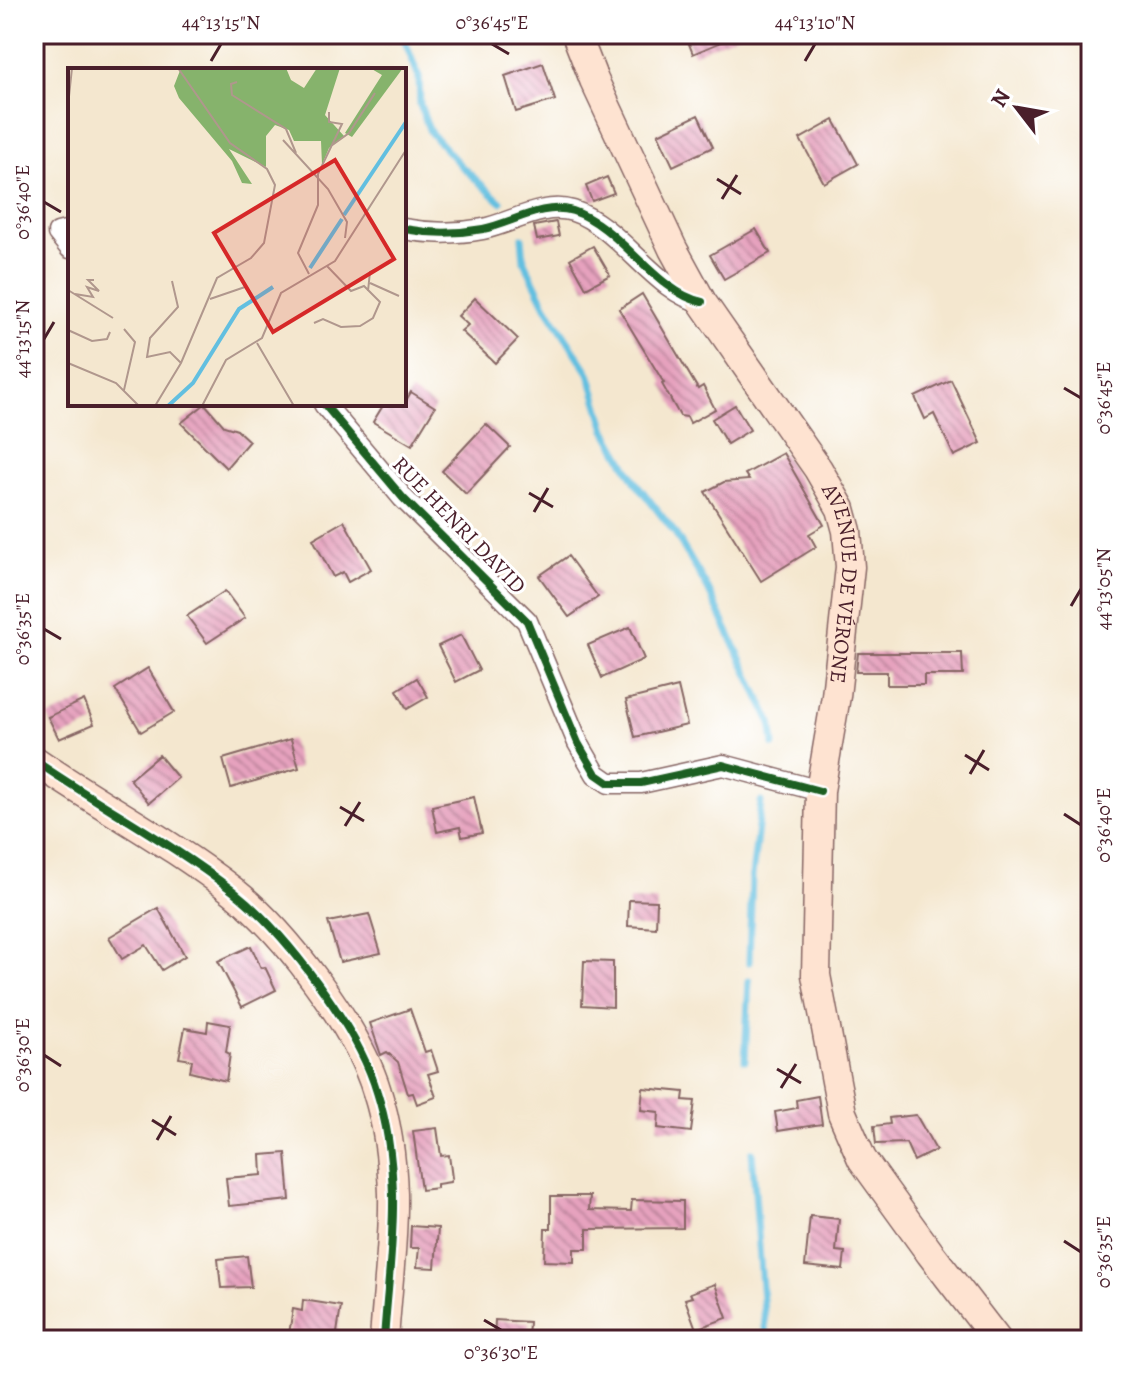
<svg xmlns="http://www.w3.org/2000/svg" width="1125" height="1374" viewBox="0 0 1125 1374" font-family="Alegreya,serif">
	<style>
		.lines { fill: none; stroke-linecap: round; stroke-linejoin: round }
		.stream { stroke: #62bfe0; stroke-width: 7 }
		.building { fill: url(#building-back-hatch) }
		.street-casing { stroke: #866564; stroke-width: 23 }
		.secondary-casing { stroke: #866564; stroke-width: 31 }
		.street { stroke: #fff; stroke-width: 20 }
		.secondary { stroke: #fee3d1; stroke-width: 28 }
		.cycleway-casing { stroke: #fff; stroke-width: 13 }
		.cycleway { stroke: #1b5e20; stroke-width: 8 }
		.ticks { fill: none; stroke: #4a1f2b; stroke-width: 3 }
		.labels { text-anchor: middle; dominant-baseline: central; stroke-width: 6; stroke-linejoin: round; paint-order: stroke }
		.street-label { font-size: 22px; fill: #4a1f2b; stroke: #fff }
		.inset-river { fill: none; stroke: #62bfe0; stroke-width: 4 }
		.inset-road { fill: none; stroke: #b0978d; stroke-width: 2 }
		.view { fill: #d62828; fill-opacity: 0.15; stroke: #d62828; stroke-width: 4 }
		.inset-edge { fill: none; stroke: #4a1f2b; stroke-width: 4 }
		.neatline { fill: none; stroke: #4a1f2b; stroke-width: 3 }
		.ticks-label { font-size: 20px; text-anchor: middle; fill: #4a1f2b }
	</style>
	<defs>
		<pattern id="building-back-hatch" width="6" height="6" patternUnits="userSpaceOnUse" patternTransform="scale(2)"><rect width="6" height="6" fill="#e6a2be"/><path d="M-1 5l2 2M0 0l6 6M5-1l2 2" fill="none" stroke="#bc839b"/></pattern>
	</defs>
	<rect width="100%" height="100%" fill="#fff"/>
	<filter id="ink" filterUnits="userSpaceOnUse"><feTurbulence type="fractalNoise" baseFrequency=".0125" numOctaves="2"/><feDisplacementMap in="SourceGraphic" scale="16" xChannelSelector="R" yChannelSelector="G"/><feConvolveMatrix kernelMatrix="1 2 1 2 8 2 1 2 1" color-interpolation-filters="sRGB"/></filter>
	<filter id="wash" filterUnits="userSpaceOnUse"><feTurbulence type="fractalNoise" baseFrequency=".006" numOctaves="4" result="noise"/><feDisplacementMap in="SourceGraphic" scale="32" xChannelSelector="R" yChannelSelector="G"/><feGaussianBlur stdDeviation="1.8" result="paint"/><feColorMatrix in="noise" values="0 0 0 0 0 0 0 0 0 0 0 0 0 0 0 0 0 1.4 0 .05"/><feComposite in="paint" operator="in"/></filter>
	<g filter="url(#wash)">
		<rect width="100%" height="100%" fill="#f4e7cf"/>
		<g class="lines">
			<!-- stream -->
			<g class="stream">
				<path d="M 402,34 L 419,77 L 420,105 L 430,132 L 461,166 L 501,202"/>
				<path d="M 522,238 L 524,261 L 547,308 L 589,373 L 606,430 L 636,483 L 675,533 L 708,589 L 771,722 L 774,745"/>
				<path d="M 749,962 L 752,876 L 761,802"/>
				<path d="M 745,1060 L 749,981"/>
				<path d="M 752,1152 L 766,1340"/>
			</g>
		</g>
		<g id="blocks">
			<!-- building -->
			<g class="building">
				<path d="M 685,34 L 740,34 L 693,54 Z"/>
				<path d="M 543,63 L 555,100 L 516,112 L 505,76 Z"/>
				<path d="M 698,115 L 713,147 L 673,166 L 658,134 Z"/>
				<path d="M 834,120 L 858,164 L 824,183 L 800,139 Z"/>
				<path d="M 607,177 L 614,193 L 592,201 L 586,186 Z"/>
				<path d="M 556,222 L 559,236 L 537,240 L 534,226 Z"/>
				<path d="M 756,229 L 770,253 L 724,279 L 710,255 Z"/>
				<path d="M 593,246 L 610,275 L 586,288 L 570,259 Z"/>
				<path d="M 642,294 L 698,389 L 703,386 L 715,409 L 690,423 L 687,417 L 680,416 L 662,384 L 664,383 L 619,309 Z"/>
				<path d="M 475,298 L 518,339 L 495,363 L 461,331 L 468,325 L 458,316 Z"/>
				<path d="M 951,380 L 981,443 L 954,456 L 934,414 L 925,419 L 915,397 Z"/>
				<path d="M 411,392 L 435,407 L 412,445 L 373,422 L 384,404 L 404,404 Z"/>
				<path d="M 205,404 L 224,426 L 237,430 L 249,441 L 226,468 L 181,423 Z"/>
				<path d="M 735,405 L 750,430 L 727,444 L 712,419 Z"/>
				<path d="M 486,424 L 510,447 L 466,494 L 442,471 Z"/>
				<path d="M 783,453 L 824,525 L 809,534 L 816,547 L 761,581 L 705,492 L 724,482 L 749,480 L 745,474 Z"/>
				<path d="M 344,521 L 371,569 L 348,582 L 343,572 L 333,577 L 313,539 Z"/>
				<path d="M 568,556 L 598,597 L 569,617 L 539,576 Z"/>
				<path d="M 225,591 L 245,618 L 207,643 L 187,616 Z"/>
				<path d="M 630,627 L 644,659 L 602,678 L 588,645 Z"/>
				<path d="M 461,635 L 479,670 L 456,682 L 438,646 Z"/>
				<path d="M 858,653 L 962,653 L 963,675 L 924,675 L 924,685 L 887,685 L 887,672 L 856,672 Z"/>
				<path d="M 148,668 L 174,712 L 141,732 L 115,689 Z"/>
				<path d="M 417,678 L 428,697 L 407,709 L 397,690 Z"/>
				<path d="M 678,687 L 687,725 L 635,737 L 626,700 Z"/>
				<path d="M 84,700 L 94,724 L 59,739 L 48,717 Z"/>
				<path d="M 291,739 L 299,768 L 231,788 L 223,759 Z"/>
				<path d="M 159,755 L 178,778 L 149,803 L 130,779 Z"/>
				<path d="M 474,797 L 482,833 L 462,837 L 460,827 L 437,832 L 432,806 Z"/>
				<path d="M 629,900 L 657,901 L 656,928 L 628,926 Z"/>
				<path d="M 158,908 L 185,956 L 162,970 L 146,945 L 122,959 L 109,937 Z"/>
				<path d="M 369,914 L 381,953 L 340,962 L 328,922 Z"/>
				<path d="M 251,946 L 261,968 L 265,967 L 276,990 L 242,1007 L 218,961 Z"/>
				<path d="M 584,961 L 613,962 L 613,1007 L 582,1005 Z"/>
				<path d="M 410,1009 L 425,1052 L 431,1050 L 438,1071 L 428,1074 L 436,1097 L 417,1104 L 413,1093 L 408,1094 L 398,1062 L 387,1052 L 381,1055 L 370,1023 Z"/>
				<path d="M 208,1021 L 230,1025 L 226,1052 L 230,1054 L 226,1081 L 190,1072 L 192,1060 L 179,1058 L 185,1028 L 207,1032 Z"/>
				<path d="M 643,1088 L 684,1092 L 683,1100 L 695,1101 L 691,1132 L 658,1128 L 659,1112 L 641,1110 Z"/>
				<path d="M 818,1096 L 822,1124 L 778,1131 L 775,1112 L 797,1108 L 796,1100 Z"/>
				<path d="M 916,1115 L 936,1150 L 914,1161 L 906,1143 L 876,1144 L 874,1126 L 890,1124 L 889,1118 Z"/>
				<path d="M 437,1128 L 441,1156 L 449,1155 L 452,1178 L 450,1182 L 437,1184 L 437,1188 L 421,1190 L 413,1131 Z"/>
				<path d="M 286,1153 L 290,1200 L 229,1206 L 226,1178 L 262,1175 L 261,1155 Z"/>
				<path d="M 551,1196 L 590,1196 L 589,1210 L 631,1211 L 632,1200 L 683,1201 L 683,1228 L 587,1229 L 587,1249 L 574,1249 L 574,1262 L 544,1261 L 545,1229 L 551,1229 Z"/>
				<path d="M 810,1216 L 839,1219 L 836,1251 L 845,1252 L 843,1270 L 805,1266 Z"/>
				<path d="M 411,1226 L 438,1228 L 435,1268 L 417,1267 L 419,1248 L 410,1248 Z"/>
				<path d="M 247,1256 L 251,1287 L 221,1288 L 218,1259 Z"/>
				<path d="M 715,1284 L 727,1318 L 696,1329 L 685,1299 L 692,1297 L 690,1293 Z"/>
				<path d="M 303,1300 L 341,1306 L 336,1340 L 288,1340 L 293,1309 L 302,1311 Z"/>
				<path d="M 495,1320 L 529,1322 L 528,1340 L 494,1340 Z"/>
			</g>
		</g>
	</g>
	<g filter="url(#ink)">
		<use href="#blocks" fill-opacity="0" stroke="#866564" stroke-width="2"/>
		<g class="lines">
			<defs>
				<g id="street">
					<path d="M 404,229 C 431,234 456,234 483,229 C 512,223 543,202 573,211 C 620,226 655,292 702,302"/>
					<path d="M 70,230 L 58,233 L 70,248"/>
					<path d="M 324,404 L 403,498 L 527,621 L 578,743 L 596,774 L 609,783 L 641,783 L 723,765 L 820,791"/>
				</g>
				<g id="secondary">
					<path id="s1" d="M 576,34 L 594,80 L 673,249 L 702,302 L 818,469 L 841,509 L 847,531 L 850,567 L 836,696 L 820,791 L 816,975 L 842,1113 L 862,1159 L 930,1253 L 997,1340"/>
					<path d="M 34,760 C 99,805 170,842 233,891 C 285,932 358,1028 377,1092 C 387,1123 392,1161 393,1194 C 394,1242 387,1292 384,1340"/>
				</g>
			</defs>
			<!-- street casing -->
			<use href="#street" class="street-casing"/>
			<!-- secondary casing -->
			<use href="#secondary" class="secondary-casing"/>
			<!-- street -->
			<use href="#street" class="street"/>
			<!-- secondary -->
			<use href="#secondary" class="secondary"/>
			<defs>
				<g id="cycleway">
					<path d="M 404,229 C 431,234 456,234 483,229 C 512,223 543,202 573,211 C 620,226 655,292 702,302"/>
					<path d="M 324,404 L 403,498 L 527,621 L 578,743 L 596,774 L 609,783 L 641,783 L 723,765 L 820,791"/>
					<path d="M 34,760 C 99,805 170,842 233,891 C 285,932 358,1028 377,1092 C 387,1123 392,1161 393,1194 C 394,1242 387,1292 384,1340"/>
				</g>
			</defs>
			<!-- cycleway casing -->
			<use href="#cycleway" class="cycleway-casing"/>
			<!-- cycleway -->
			<use href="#cycleway" class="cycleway"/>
		</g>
	</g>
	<!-- ticks -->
	<path class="ticks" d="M 492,44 L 509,54M 211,61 L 221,44M 805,61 L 815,44M 717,179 L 741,194M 722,199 L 737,175M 44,202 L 61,212M 44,339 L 54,322M 1064,388 L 1081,398M 529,493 L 553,507M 534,512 L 548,488M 1071,606 L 1081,589M 44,629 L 61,639M 965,755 L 989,770M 970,774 L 984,750M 340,807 L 364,821M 1064,814 L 1081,825M 345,826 L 360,802M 44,1055 L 61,1066M 777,1069 L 801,1083M 781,1088 L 796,1064M 152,1120 L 176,1135M 157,1140 L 171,1116M 1064,1241 L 1081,1252M 484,1320 L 501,1330"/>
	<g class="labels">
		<!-- street labels -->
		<g class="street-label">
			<text transform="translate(459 525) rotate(46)">RUE HENRI DAVID</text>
			<text stroke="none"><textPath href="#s1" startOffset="620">AVENUE DE VÉRONE</textPath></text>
		</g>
	</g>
	<!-- overview -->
	<g transform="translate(68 68)">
		<rect width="338" height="338" fill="#f4e7cf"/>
		<path d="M 113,0 L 218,0 L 223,12 L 236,20 L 249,0 L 272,0 L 257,47 L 276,68 L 261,80 L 254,97 L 253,73 L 226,73 L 221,62 L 207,57 L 198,68 L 198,99 L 161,81 L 184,116 L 174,115 L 164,93 L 111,30 L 106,18 ZM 302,0 L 335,0 L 284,69 L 277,65 L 314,7 Z" fill="#86b36c"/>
		<path class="inset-river" d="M 276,147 L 338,54M 242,200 L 274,151M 100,338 L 125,315 L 171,241 L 205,219"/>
		<path class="inset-road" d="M 169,14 L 163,16 L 164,27 L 218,61 L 228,85M 0,38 L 4,0M 215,72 L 260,121 L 279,154 L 277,170M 263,78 L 281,65 L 307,25M 241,206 L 230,185 L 250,137 L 250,106 L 274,56 L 261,54 L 261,44M 104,213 L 110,239 L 82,270 L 79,289 L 102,284 L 113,295M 302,215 L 331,228M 0,222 L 45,250M 300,223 L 302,204 L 309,201M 7,226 L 25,229 L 19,219 L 31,223 L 20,212 L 26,212M 142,231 L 177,219M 246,255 L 255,251 L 273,259 L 292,258 L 305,250 L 312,234 L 296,218 L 283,223 L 259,198M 56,261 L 67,274 L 56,322M 0,262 L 24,273 L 39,271 L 42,264M 189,275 L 226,338M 0,295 L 48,315 L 71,338M 87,338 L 113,295 L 149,210 L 183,190 L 196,175 L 207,117 L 199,101 L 162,75 L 110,0M 134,338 L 158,292 L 194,270 L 213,225 L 267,193 L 338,82"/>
		<path class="view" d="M 267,92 L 326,191 L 205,264 L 146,165 Z"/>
		<rect width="338" height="338" class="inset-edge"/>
	</g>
	<!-- margin -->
	<rect width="1125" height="1374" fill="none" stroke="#fff" stroke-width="88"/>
	<!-- north arrow -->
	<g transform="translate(1017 108) rotate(301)" stroke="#ffffff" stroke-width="6" paint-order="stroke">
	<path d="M0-6L14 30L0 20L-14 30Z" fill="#4a1f2b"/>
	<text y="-12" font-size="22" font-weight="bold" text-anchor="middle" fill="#4a1f2b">N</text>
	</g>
	<rect x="44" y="44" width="1037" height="1286" class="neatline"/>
	<g class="ticks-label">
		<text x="221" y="29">44°13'15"N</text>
		<text x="492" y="29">0°36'45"E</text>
		<text x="815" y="29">44°13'10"N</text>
		<text transform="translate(22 202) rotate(-90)" y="7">0°36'40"E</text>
		<text transform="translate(22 339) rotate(-90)" y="7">44°13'15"N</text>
		<text transform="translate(1103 398) rotate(-90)" y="7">0°36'45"E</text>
		<text transform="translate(1103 589) rotate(-90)" y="7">44°13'05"N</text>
		<text transform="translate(22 629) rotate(-90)" y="7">0°36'35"E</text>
		<text transform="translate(1103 825) rotate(-90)" y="7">0°36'40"E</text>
		<text transform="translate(22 1055) rotate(-90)" y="7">0°36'30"E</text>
		<text transform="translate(1103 1252) rotate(-90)" y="7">0°36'35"E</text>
		<text x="501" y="1359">0°36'30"E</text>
	</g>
</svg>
